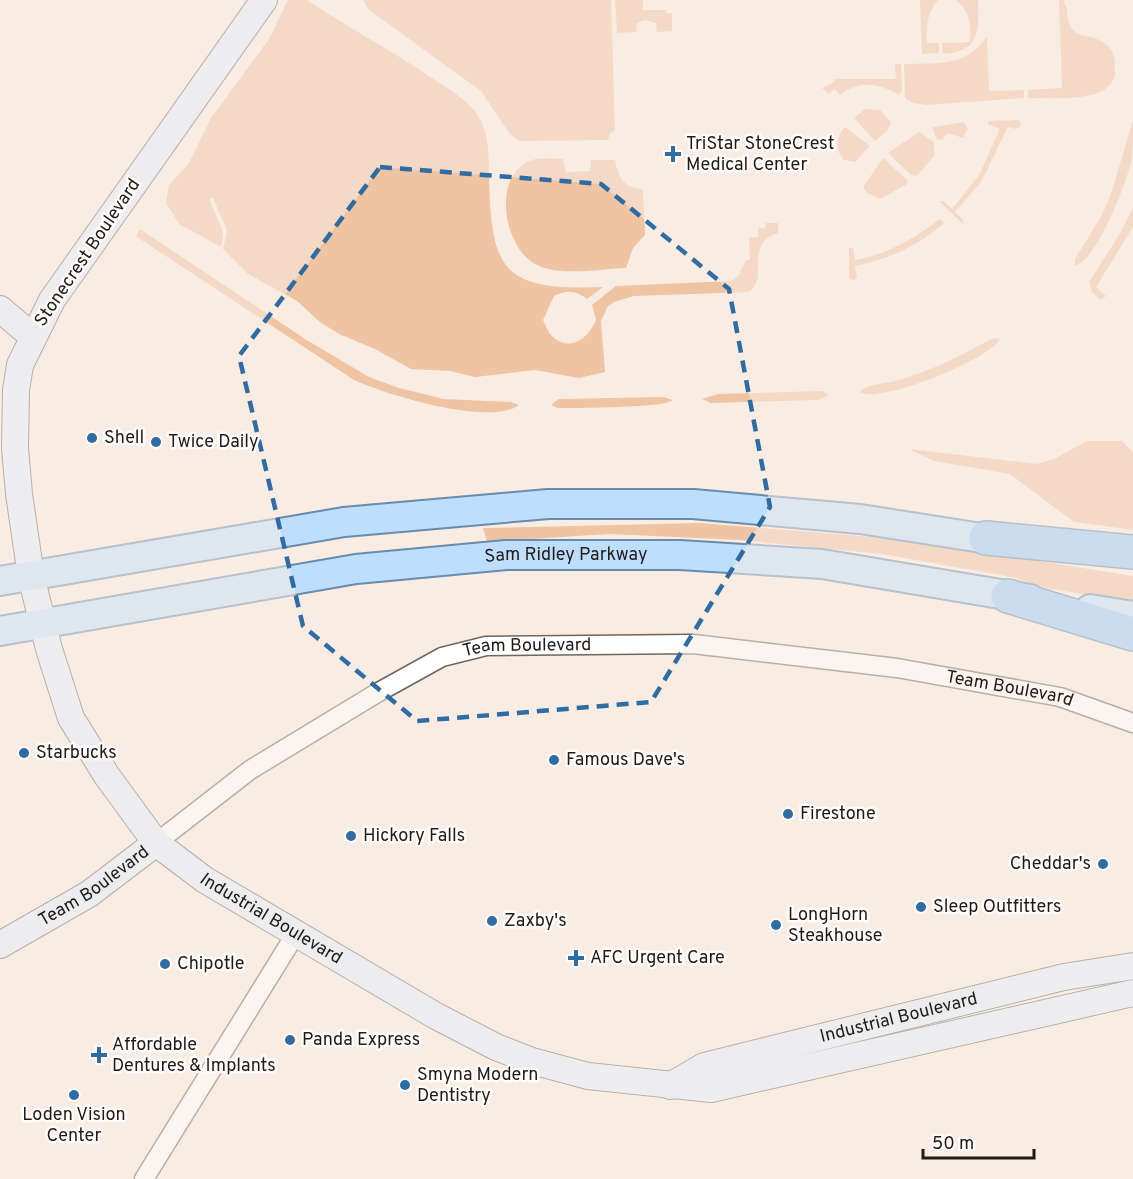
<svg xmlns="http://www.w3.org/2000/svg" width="1133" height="1179" viewBox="0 0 1133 1179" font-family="Overpass,sans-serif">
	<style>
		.green { fill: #efc4a3 }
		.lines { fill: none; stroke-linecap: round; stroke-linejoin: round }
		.street-casing { stroke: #6e655d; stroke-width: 21 }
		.secondary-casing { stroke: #6e655d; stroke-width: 28 }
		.primary-casing { stroke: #6a8bac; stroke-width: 32 }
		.highway-casing { stroke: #6a8bac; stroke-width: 36 }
		.street { stroke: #fff; stroke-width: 18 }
		.secondary { stroke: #dfeefe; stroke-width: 26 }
		.primary { stroke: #bedefd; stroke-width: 28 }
		.highway { stroke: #93c8fb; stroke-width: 33 }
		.marked { fill: none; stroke: #2e6ca3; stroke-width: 4.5; stroke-dasharray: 12 8; stroke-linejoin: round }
		.poi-dot { fill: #2e6ca3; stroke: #fefbfa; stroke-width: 2 }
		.labels { text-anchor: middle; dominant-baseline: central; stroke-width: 5; stroke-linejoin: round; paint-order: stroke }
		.poi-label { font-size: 18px; fill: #1f1b18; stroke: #fefbfa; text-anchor: start }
		.street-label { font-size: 18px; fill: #1f1b18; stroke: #fefbfa }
	</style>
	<rect width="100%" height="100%" fill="#f8ece3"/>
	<!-- green -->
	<g class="green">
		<path d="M 288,0 L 307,0 C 349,28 393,51 435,80 C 449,89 467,100 477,114 C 488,130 489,153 489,171 C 491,270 500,291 603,287 L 587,299 C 576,290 566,290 554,296 L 543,320 C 546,326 548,333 553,337 C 571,353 589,337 596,320 L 592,305 L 616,286 L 731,281 L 739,275 L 746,260 L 750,260 L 749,238 L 758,237 L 758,228 L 765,228 L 766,223 L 778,223 L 778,233 C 743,244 770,278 749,292 L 634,296 L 614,302 L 608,306 L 601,321 L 605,372 L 579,378 L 535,370 L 475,377 L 450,371 L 411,369 L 375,349 L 339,334 L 320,322 L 297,301 L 248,274 L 223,249 L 227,231 L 213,198 L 210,198 C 213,217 228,227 221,247 L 179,224 L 166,203 L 169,185 L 189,163 L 211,118 L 269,39 Z"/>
		<path d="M 363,0 L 611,0 L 615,130 L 610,133 L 608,140 L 519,141 L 509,133 L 481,91 L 369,10 Z"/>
		<path d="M 615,0 L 643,0 L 643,10 L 666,10 L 666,13 L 672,13 L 672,31 L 657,32 L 656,23 L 645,20 L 637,23 L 636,32 L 617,33 Z"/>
		<path d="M 920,0 L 938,0 C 926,15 927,24 927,43 L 939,43 L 939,53 L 922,54 Z"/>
		<path d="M 956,0 L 978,0 C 979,30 980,52 943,54 L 942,43 L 970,42 C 970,23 971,12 956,0 Z"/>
		<path d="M 1059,0 L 1064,0 C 1064,8 1067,4 1067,11 C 1070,46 1091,29 1108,46 C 1115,53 1115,62 1115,71 C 1115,105 1052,97 1028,98 L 1028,90 L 1062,88 Z"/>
		<path d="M 987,36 L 989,91 L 1024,90 L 1024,98 L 926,105 L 913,103 L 905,98 L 904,64 C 937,63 967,67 987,36 Z"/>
		<path d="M 895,64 L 901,64 L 902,90 L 899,95 C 878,83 861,80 840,95 L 834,89 L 829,94 L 822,88 L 834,82 L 834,79 L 896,79 Z"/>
		<path d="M 865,109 L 880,110 L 891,122 L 887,131 L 875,141 L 854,118 Z"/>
		<path d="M 1017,120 L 1020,121 L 1021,126 L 1016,129 L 1008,127 L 981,182 L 955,212 L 963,220 L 963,224 L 939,201 L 943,201 L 952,209 L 979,175 L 1000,129 L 988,124 L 988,121 Z"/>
		<path d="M 1133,120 C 1133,132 1133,146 1132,158 C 1128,180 1097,260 1075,266 L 1075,259 L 1101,217 L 1111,194 Z"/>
		<path d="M 964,122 L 968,129 L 963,138 L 948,133 L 942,140 L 937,139 L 932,127 Z"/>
		<path d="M 845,127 L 870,146 L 855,162 L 844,160 C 834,149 836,137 845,127 Z"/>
		<path d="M 919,132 L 934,142 L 934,156 L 917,176 L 911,175 L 888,153 Z"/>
		<path d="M 883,158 L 907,180 L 907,184 L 880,199 L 867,193 L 863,187 Z"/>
		<path d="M 563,159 L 566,172 L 590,171 L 591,160 L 615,160 C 619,179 624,188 643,189 L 645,235 L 633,248 L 626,268 C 599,269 564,276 539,266 C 505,252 491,181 527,162 C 536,157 552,159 563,159 Z"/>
		<path d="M 1133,207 L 1133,227 L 1096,287 L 1106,296 L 1101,300 L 1092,292 L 1089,282 L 1121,232 Z"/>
		<path d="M 940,219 L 944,223 C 920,245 887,260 855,266 L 857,278 L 853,281 L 849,278 L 849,248 L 853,248 L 855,260 C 886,255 915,238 940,219 Z"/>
		<path d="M 140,229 L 305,339 L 369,377 L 399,388 L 444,399 L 511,402 L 519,405 C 489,427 385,394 354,380 L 137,237 L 136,236 Z"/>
		<path d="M 1000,338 C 993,359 877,405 860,392 C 867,384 881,384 891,382 C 927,373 959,357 991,339 Z"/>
		<path d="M 822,391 L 829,395 L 819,400 L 711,403 L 702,399 L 718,394 Z"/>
		<path d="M 663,397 L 673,400 C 665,408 575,408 558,408 L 551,405 L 559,399 Z"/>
		<path d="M 1087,441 L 1122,441 L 1133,452 L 1133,530 L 1074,522 L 1010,474 L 934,461 L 909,449 L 1036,464 L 1054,459 Z"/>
		<path d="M 700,523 L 909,540 L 1133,576 L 1133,603 L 1041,587 L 1017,578 L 882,554 L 740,540 L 609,534 L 487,542 L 483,528 Z"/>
	</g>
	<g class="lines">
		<defs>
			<g id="street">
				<path id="s1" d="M 156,843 L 250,770 L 377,693 L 442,657 L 486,646 L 693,644 L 897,668 L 1060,697 L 1133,723"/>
				<path d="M 144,1179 L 295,935"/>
			</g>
			<g id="secondary">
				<path id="s2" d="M 264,0 L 52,300 L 20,365 L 16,390 L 15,448 L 19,494 L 31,576 L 49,649 L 71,718 L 107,776 L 156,843 L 205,880 L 436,1016 L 496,1047 L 532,1061 L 588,1076 L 711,1089 L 1133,993"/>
				<path d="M 0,309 L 32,336"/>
				<path id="s3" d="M 0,945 L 89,894 L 156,843"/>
				<path id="s4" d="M 670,1086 L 704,1066 L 1064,977 L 1133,966"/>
			</g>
			<g id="primary">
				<path d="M 0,581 L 344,522 L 548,504 L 693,504 L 860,519 L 1007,542"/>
				<path d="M 1090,609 L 1133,616"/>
				<path id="s5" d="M 0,631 L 356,569 L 506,555 L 680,555 L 822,564 L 1030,599"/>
			</g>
			<g id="highway">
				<path d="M 986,538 L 1133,552"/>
				<path d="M 1008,596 L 1133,634"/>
			</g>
		</defs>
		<!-- street casing -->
		<use href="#street" class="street-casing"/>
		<!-- secondary casing -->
		<use href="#secondary" class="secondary-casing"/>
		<!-- primary casing -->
		<use href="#primary" class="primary-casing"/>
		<!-- highway casing -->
		<use href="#highway" class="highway-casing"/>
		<!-- street -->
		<use href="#street" class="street"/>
		<!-- secondary -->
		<use href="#secondary" class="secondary"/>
		<!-- primary -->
		<use href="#primary" class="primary"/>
		<!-- highway -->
		<use href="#highway" class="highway"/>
	</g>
	<!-- marked area -->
	<path d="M0 0H1133V1179H0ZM 380,167 L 601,184 L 729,289 L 770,507 L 651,702 L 417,721 L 303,626 L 239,356 Z" fill="#f8ece3" fill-opacity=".55" fill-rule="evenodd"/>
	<path class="marked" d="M 380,167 L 601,184 L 729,289 L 770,507 L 651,702 L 417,721 L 303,626 L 239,356 Z"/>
	<!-- markers -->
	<g class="poi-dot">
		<path d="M670 145h6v6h6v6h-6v6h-6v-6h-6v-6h6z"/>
		<circle cx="92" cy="438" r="6"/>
		<circle cx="156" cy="442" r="6"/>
		<circle cx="24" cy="753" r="6"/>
		<circle cx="554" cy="760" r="6"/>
		<circle cx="788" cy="814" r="6"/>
		<circle cx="351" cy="836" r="6"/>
		<circle cx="1103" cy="864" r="6"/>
		<circle cx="921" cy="907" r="6"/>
		<circle cx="492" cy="921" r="6"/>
		<circle cx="776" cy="925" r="6"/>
		<path d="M573 949h6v6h6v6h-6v6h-6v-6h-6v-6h6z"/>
		<circle cx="165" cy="964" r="6"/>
		<circle cx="290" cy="1040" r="6"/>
		<path d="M96 1046h6v6h6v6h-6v6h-6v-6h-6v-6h6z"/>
		<circle cx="405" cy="1085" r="6"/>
		<circle cx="74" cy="1095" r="6"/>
	</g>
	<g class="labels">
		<!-- poi labels -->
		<g class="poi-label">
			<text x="686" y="144">TriStar StoneCrest<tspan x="686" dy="21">Medical Center</tspan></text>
			<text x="104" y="438">Shell</text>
			<text x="168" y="442">Twice Daily</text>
			<text x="36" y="753">Starbucks</text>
			<text x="566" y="760">Famous Dave's</text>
			<text x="800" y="814">Firestone</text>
			<text x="363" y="836">Hickory Falls</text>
			<text x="1091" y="864" text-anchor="end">Cheddar's</text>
			<text x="933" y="907">Sleep Outfitters</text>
			<text x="788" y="915">LongHorn<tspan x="788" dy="21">Steakhouse</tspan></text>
			<text x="504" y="921">Zaxby's</text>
			<text x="590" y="958">AFC Urgent Care</text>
			<text x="177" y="964">Chipotle</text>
			<text x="302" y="1040">Panda Express</text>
			<text x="112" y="1045">Affordable<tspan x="112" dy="21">Dentures &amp; Implants</tspan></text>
			<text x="417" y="1075">Smyna Modern<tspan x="417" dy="21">Dentistry</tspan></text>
			<text x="74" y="1115" text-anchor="middle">Loden Vision<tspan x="74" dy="21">Center</tspan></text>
		</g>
		<!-- street labels -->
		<g class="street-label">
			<text transform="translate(88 253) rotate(-56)">Stonecrest Boulevard</text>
			<text stroke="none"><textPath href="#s5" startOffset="572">Sam Ridley Parkway</textPath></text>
			<text stroke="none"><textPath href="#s1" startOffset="428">Team Boulevard</textPath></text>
			<text stroke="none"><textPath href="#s1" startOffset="914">Team Boulevard</textPath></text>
			<text stroke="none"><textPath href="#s3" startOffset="111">Team Boulevard</textPath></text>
			<text stroke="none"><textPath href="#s2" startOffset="1089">Industrial Boulevard</textPath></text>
			<text stroke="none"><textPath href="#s4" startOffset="240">Industrial Boulevard</textPath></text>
		</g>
	</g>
	<!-- scale -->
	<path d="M923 1149v9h111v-9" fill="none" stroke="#1f1b18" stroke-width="3"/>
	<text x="932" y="1149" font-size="18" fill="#1f1b18" stroke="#fefbfa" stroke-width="4.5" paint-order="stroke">50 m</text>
</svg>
